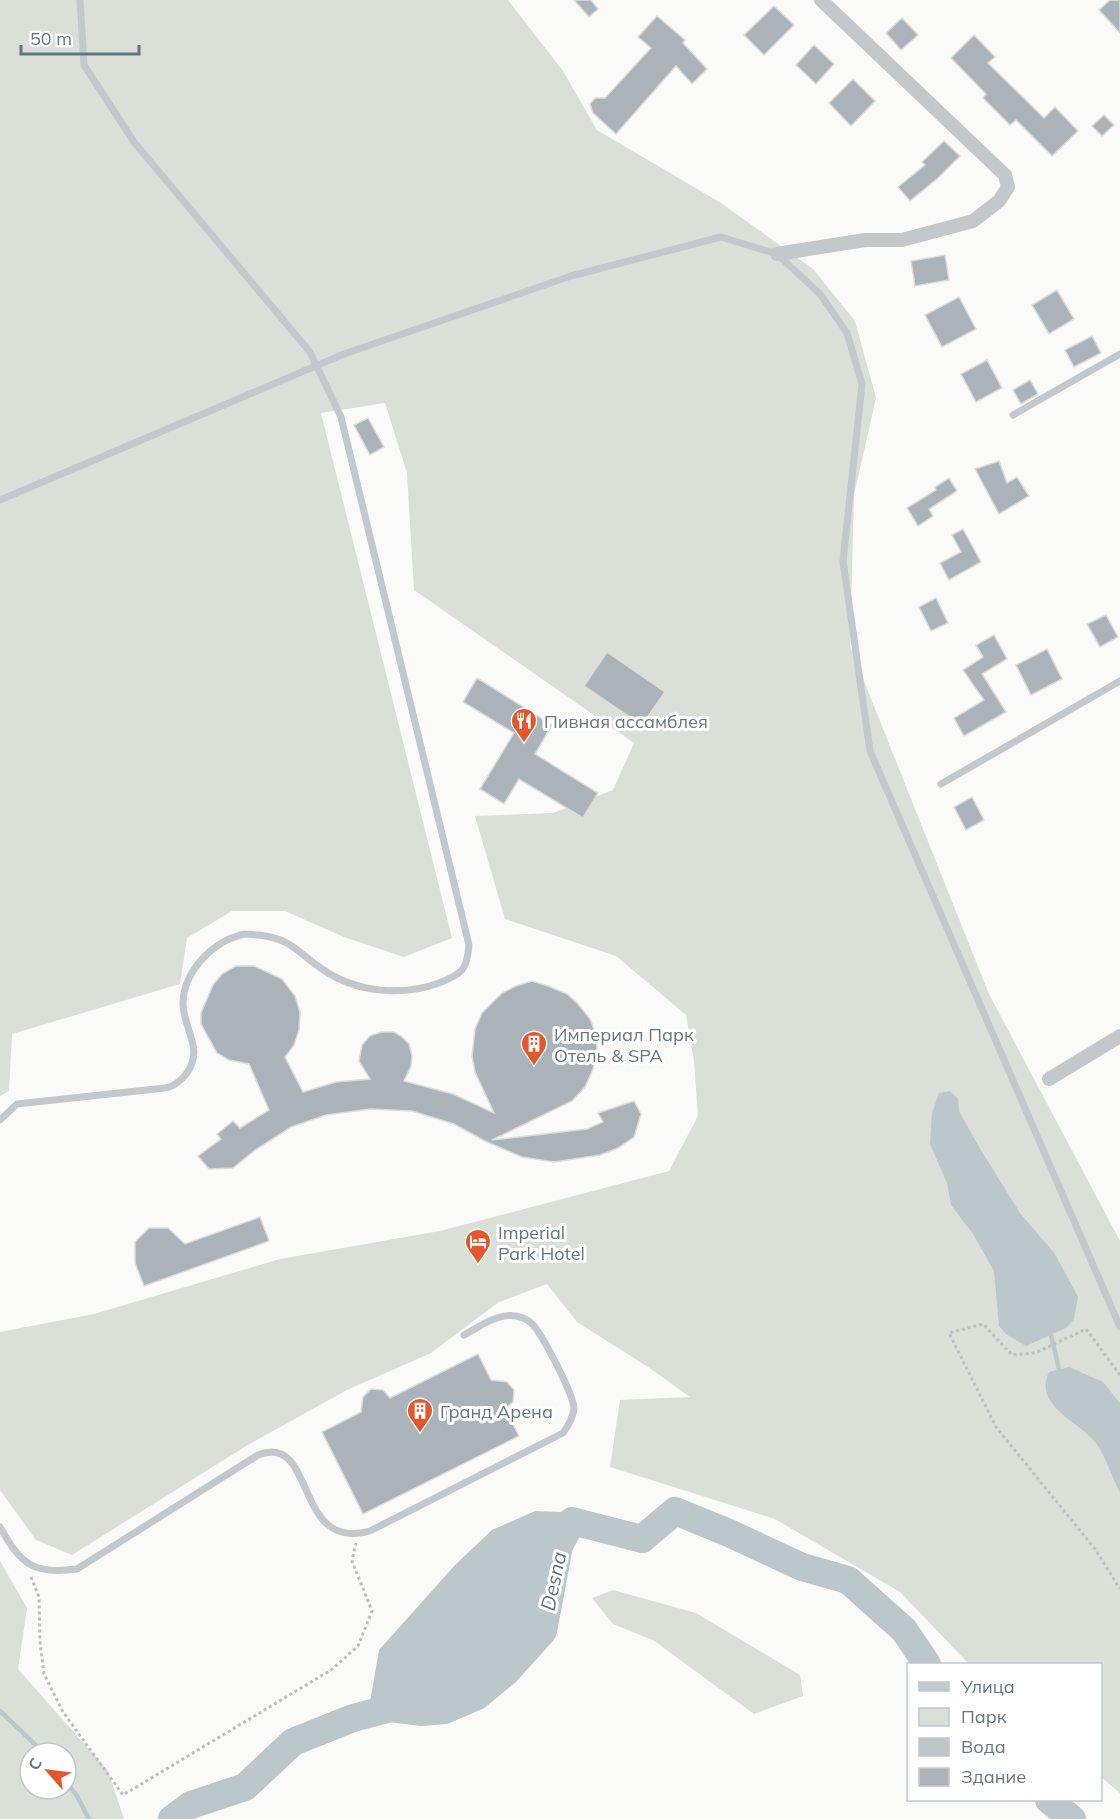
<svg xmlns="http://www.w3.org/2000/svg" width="1120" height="1819" viewBox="0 0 1120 1819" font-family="Mulish,sans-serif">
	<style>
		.green { fill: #dadfd7; fill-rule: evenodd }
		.water { fill: #bbc7cb }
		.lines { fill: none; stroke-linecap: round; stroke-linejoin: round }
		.stream { stroke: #bbc7cb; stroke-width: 4.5 }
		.river { stroke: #bbc7cb; stroke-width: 28 }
		.building { fill: #aab3b9; stroke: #dcdcda; stroke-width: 1.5 }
		.path { stroke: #bbbfc2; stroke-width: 3; stroke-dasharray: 3 3; stroke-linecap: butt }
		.service { stroke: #c3c8cc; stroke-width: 7 }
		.minor { stroke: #c3c8cc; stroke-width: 14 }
		.labels { text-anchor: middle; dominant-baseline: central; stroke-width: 6; stroke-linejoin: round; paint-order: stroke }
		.poi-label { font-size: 18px; fill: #657683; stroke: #fff; text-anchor: start }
		.water-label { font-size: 20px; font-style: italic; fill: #60757c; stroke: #fff }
	</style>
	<rect width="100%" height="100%" fill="#fafaf8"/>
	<!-- green -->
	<g class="green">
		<path d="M 0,0 L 508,0 L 563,71 L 597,130 L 721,203 L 813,269 L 855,321 L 876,398 L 854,495 L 850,646 L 989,994 L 1120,1241 L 1120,1793 L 1101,1777 L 1100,1664 L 969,1664 L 900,1592 L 775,1519 L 610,1467 L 620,1400 L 690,1397 L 648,1367 L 577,1322 L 547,1284 L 499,1302 L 431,1353 L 347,1390 L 246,1446 L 72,1555 L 36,1540 L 0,1490 L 0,1332 L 94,1314 L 280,1259 L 440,1231 L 669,1171 L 698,1116 L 694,1061 L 686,1015 L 616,956 L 505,919 L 475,816 L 553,813 L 613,790 L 634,743 L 414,590 L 407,473 L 385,403 L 321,413 L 452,938 L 404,957 L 344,937 L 285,911 L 232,911 L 187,938 L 180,984 L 12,1034 L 9,1091 L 0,1096 Z"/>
		<path d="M 0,1561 L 27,1608 L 18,1669 L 108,1771 L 124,1819 L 0,1819 ZM 30,1753 L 66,1753 L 66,1789 L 30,1789 Z"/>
		<path d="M 613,1590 L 696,1613 L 800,1675 L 803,1696 L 754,1714 L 653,1640 L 613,1624 L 592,1598 Z"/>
	</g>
	<!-- water -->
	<g class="water">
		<path d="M 950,1091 L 958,1099 L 959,1111 L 979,1147 L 1020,1213 L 1055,1254 L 1078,1297 L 1074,1319 L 1066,1328 L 1026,1346 L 1006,1334 L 999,1326 L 994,1271 L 973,1234 L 951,1205 L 947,1183 L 930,1144 L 932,1113 L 939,1093 Z"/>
		<path d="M 1069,1367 L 1103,1382 L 1120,1403 L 1120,1493 C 1112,1477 1106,1457 1096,1443 C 1079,1421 1033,1406 1049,1372 Z"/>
		<path d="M 535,1511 L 562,1512 L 572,1521 L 547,1608 L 543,1631 L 506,1672 L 477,1696 L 444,1710 L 368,1714 L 379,1650 L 455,1565 L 492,1530 Z"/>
	</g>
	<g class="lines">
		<!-- stream -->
		<g class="stream">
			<path d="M 1051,1335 L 1059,1369"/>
			<path d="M 0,1711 L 44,1753"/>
			<path d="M 66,1781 L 77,1796 L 89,1819"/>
		</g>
		<!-- river -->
		<g class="river">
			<path d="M 1049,1800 L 1072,1819"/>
			<path d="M 172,1819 L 191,1805 L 245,1787 L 293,1742 L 353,1718 L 391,1708 L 422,1712 L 444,1710 L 477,1696 L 506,1672 L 543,1631 L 559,1546 L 572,1521 L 642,1539 L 675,1511 L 729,1533 L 802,1567 L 848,1580 L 904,1630 L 927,1664"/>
		</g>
	</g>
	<!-- building -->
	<g class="building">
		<path d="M 574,0 L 591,0 L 598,9 L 589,17 Z"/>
		<path d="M 1110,0 L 1120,0 L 1120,33 L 1099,10 Z"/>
		<path d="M 774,6 L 794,25 L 764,55 L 744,35 Z"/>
		<path d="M 657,16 L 685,40 L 683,43 L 707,69 L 692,84 L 676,66 L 616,134 L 593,113 L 590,104 L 595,98 L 605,98 L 651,48 L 638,37 Z"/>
		<path d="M 902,18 L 918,35 L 901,50 L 886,33 Z"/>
		<path d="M 974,35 L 995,57 L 988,63 L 1044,118 L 1055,107 L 1078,131 L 1052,156 L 1016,120 L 1010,125 L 983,98 L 986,94 L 951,58 Z"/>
		<path d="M 814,45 L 834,64 L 816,84 L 796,65 Z"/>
		<path d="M 853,79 L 875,101 L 851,126 L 829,103 Z"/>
		<path d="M 1104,115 L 1114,125 L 1102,136 L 1092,126 Z"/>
		<path d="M 944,141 L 960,156 L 938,178 L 910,201 L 898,187 L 925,165 L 922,162 Z"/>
		<path d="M 945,255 L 949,280 L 915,286 L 911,261 Z"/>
		<path d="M 1057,290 L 1074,319 L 1049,334 L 1032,305 Z"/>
		<path d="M 959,297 L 976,329 L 942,347 L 925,315 Z"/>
		<path d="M 1092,336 L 1101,353 L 1074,367 L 1065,350 Z"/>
		<path d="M 987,360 L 1002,388 L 976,402 L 961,374 Z"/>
		<path d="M 1030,380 L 1038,394 L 1021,404 L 1013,390 Z"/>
		<path d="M 368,418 L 384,447 L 370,455 L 354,425 Z"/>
		<path d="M 999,461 L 1007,483 L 1017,477 L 1029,496 L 999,514 L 975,469 Z"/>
		<path d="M 949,478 L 957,491 L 929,509 L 933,516 L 918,526 L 907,508 L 936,490 L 935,487 Z"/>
		<path d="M 963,529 L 981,562 L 949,580 L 940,563 L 961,552 L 952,535 Z"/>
		<path d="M 936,598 L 948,623 L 931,631 L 919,607 Z"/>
		<path d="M 1106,615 L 1118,637 L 1100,647 L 1087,624 Z"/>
		<path d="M 994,635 L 1007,659 L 982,674 L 1006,712 L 964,736 L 954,718 L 984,700 L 963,670 L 983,657 L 976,645 Z"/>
		<path d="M 1047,649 L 1062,679 L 1031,695 L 1016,665 Z"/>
		<path d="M 607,652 L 665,692 L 642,725 L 584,686 Z"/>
		<path d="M 477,678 L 552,725 L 535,754 L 598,793 L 583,818 L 519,779 L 504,804 L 480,789 L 514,733 L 463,702 Z"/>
		<path d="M 972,797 L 984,820 L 966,830 L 954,807 Z"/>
		<path d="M 236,966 L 254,966 L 282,979 L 295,996 L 300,1012 L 299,1030 L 294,1045 L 285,1057 L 303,1092 L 336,1082 L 370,1079 L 359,1061 L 362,1045 L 370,1036 L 381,1032 L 394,1032 L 401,1036 L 409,1044 L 412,1056 L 411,1066 L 404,1081 L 453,1094 L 494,1113 L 475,1072 L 472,1056 L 475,1029 L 482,1013 L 502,993 L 516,986 L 532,981 L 548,986 L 567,994 L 578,1004 L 590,1019 L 595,1032 L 597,1048 L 593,1069 L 585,1087 L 572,1101 L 492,1140 L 587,1129 L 603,1122 L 598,1113 L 634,1101 L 641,1114 L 634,1137 L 618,1148 L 600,1155 L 554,1162 L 522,1157 L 485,1141 L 454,1124 L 412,1111 L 370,1109 L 326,1115 L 291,1127 L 255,1150 L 233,1168 L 209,1169 L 198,1156 L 221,1139 L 217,1134 L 233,1121 L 240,1128 L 269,1110 L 249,1064 L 229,1060 L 217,1053 L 201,1024 L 201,1013 L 213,985 L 222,974 Z"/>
		<path d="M 260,1217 L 269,1241 L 144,1286 L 135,1263 L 135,1242 L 149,1228 L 168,1228 L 185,1244 Z"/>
		<path d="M 478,1354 L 491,1380 L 507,1382 L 514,1390 L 513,1402 L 505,1409 L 519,1436 L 363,1514 L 322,1432 L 361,1412 L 363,1397 L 371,1389 L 383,1390 L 390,1398 Z"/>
	</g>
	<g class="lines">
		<!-- path -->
		<g class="path">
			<path d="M 1120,1375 L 1086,1329 L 1035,1353 L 1012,1355 L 983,1324 L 949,1333 L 996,1427 L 1095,1549 L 1120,1589"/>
			<path d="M 31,1577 L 39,1597 L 40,1642 L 44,1674 L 63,1712 L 123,1795 L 331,1670 L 358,1646 L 372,1611 L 352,1561 L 356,1543"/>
		</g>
		<!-- service -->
		<g class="service">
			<path d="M 1013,415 L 1120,354"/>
			<path d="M 0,500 L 344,354 L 571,276 L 721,237 L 777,254 L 820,294 L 847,333 L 862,384 L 843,561 L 870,751 L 1120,1327"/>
			<path d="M 941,784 L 1120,681"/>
			<path d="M 0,1120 L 17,1104 L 165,1088 C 173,1087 182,1080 187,1073 C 204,1048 184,1031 183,1004 C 183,971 214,940 245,934 C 249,934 255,935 259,935 C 292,939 297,952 322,969 C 355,992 401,997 439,983 C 462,974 467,970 469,945 L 341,417 L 310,352 L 134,142 L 84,65 L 80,0"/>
			<path d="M 0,1527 C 21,1565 34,1575 77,1569 L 258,1455 C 317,1432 293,1553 370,1531 L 563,1433 C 568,1426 573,1418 574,1409 C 574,1395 546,1343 537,1330 C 534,1325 528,1320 523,1318 C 502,1309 481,1326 464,1335"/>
		</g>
		<!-- minor -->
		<g class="minor">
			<path d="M 777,254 L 865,240 L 902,240 L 973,221 L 999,201 L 1008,187 L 1005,175 L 821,0"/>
			<path d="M 1049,1079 L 1120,1036"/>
		</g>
	</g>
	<!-- icons -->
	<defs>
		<symbol id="restaurant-pin" viewBox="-11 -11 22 30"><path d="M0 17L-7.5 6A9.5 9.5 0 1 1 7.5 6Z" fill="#e4572e" stroke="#fff"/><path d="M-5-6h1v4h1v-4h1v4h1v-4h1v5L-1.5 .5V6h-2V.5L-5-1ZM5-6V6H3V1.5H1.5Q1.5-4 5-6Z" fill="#fff"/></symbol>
		<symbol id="building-pin" viewBox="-11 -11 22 30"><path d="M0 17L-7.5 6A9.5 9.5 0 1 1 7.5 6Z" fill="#e4572e" stroke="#fff"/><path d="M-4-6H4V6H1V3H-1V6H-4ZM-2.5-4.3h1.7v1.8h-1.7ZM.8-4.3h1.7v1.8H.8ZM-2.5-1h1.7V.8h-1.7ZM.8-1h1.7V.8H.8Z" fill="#fff"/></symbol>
		<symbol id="hotel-pin" viewBox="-11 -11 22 30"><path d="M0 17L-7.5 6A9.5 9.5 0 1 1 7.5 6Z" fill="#e4572e" stroke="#fff"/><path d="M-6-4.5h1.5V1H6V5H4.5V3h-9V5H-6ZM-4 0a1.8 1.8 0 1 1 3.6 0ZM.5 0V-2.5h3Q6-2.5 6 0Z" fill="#fff"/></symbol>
	</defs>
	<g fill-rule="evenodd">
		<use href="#restaurant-pin" x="509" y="706" width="30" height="40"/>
		<use href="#building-pin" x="519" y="1029" width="30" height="40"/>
		<use href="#hotel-pin" x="463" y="1227" width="30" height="40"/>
		<use href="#building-pin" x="405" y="1396" width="30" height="40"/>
	</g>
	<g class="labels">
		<!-- poi labels -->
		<g class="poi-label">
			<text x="544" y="721">Пивная ассамблея</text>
			<text x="554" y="1034">Империал Парк<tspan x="554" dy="21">Отель &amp; SPA</tspan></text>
			<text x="498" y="1232">Imperial<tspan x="498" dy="21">Park Hotel</tspan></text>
			<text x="440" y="1411">Гранд Арена</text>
		</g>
		<!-- water labels -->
		<g class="water-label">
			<text transform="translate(553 1581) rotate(-78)">Desna</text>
		</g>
	</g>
	<!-- legend -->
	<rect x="907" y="1663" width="195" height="138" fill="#ffffff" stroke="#c1c8cd" stroke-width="1.5"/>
	<rect x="919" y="1682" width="30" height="9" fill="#c3c8cc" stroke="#c1c8cd" stroke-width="1.5"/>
	<text x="961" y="1693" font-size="18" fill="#657683">Улица</text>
	<rect x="919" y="1708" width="30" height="18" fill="#dadfd7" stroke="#c1c8cd" stroke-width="1.5"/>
	<text x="961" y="1723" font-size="18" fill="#657683">Парк</text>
	<rect x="919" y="1738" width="30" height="18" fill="#bbc7cb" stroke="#c1c8cd" stroke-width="1.5"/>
	<text x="961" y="1753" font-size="18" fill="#657683">Вода</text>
	<rect x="919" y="1768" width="30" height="18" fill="#aab3b9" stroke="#c1c8cd" stroke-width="1.5"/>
	<text x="961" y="1783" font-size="18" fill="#657683">Здание</text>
	<!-- north arrow -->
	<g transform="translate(48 1771) rotate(298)"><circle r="28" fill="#ffffff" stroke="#c1c8cd" stroke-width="1.5"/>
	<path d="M0-4.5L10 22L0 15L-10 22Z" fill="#e4572e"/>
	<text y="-9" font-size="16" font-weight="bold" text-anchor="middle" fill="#657683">С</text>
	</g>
	<!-- scale -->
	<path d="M21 45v9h118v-9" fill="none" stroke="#657683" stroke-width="3"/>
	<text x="30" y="45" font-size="18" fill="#657683" stroke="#ffffff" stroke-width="4.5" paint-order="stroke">50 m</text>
</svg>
